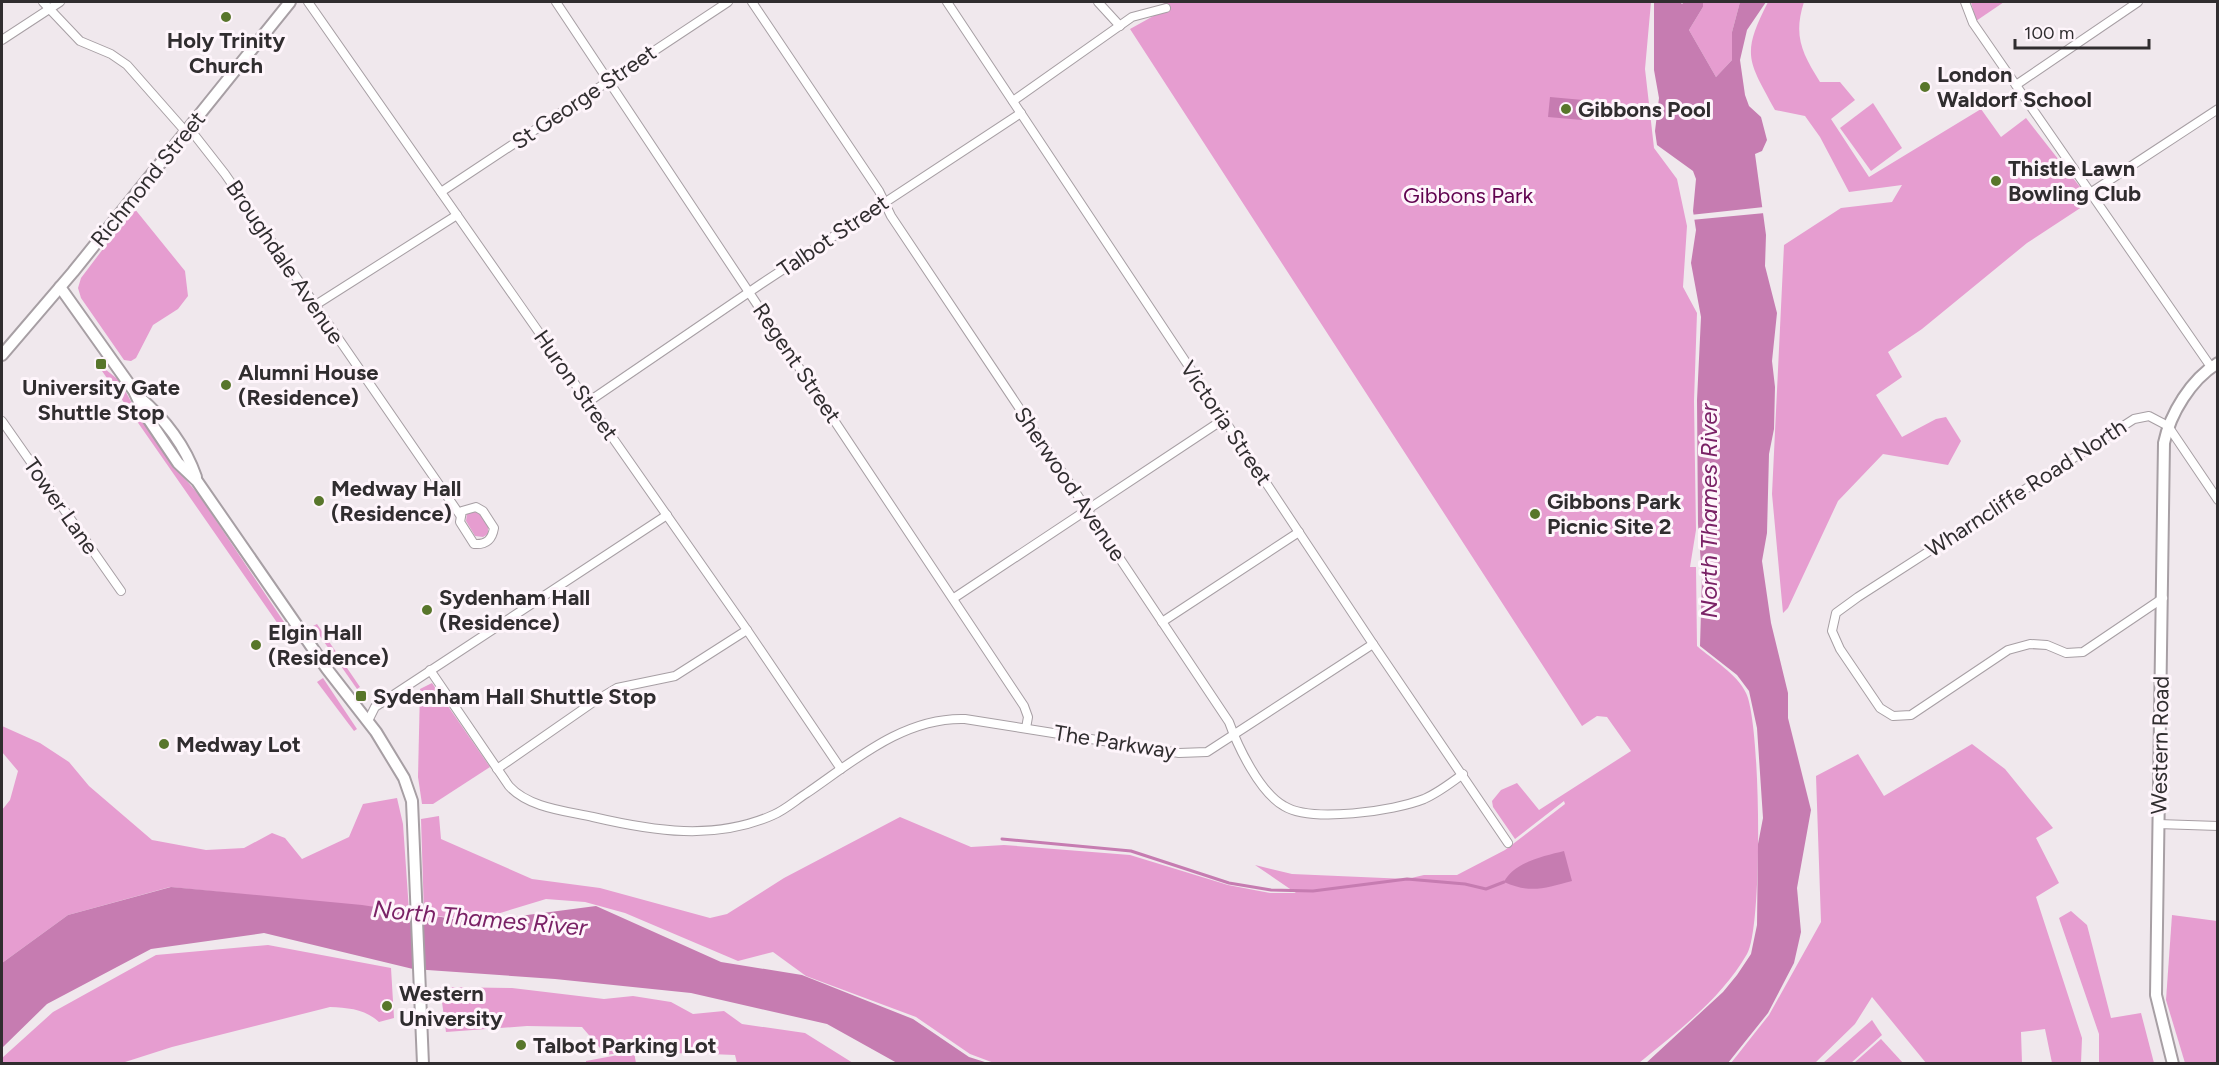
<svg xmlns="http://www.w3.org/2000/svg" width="2219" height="1065" viewBox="0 0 2219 1065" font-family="Figtree,sans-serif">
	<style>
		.green { fill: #e69dd0 }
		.water { fill: #c67cb1 }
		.pier { fill: #f0e8ed }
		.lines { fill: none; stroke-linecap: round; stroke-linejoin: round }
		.stream { stroke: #c67cb1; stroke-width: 3 }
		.street-casing { stroke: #a79fa4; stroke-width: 10 }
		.secondary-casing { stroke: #a79fa4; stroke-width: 14 }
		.street { stroke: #fff; stroke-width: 8 }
		.secondary { stroke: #fff; stroke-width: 10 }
		.poi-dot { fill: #58762b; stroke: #fef5fb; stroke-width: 2 }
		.labels { text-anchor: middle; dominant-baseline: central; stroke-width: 6; stroke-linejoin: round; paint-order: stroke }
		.poi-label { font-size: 22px; font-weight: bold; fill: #302d2f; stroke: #fef5fb; text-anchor: start }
		.street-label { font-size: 22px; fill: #302d2f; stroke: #fef5fb }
		.park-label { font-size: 22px; fill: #60024f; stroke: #fef5fb }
		.water-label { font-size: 24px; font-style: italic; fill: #7a2266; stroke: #fef5fb }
	</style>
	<rect width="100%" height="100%" fill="#f0e8ed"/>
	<!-- green -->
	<g class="green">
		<path d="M 1163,2 L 1651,2 L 1645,69 L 1654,148 L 1677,179 L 1687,226 L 1683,287 L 1697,313 L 1694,401 L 1696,530 L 1690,567 L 1696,567 L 1697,646 C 1713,660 1737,674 1746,693 C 1761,722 1763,928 1747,954 C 1721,999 1678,1031 1639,1063 L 994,1063 L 970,1054 L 916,1017 L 806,976 L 773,952 L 738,961 L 625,913 L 585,902 L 546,899 L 474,921 L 424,914 L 421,819 L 439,816 L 441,839 L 532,879 L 600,888 L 710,918 L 727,914 L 784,878 L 900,817 L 971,847 L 1004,845 L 1130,855 L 1228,885 L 1270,893 L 1296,893 L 1255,865 L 1292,874 L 1407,879 L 1424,875 L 1457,875 L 1505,850 L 1565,804 L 1564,801 L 1515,839 L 1493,807 L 1492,801 L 1501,790 L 1517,783 L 1539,810 L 1631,751 L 1607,717 L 1597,716 L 1582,726 L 1130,29 L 1166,9 Z"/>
		<path d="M 1703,2 L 1740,2 L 1732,32 L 1732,60 L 1716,77 L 1689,30 L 1703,7 Z"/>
		<path d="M 1768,2 L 1804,2 C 1793,36 1802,53 1820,82 L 1840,82 L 1855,100 L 1831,119 L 1869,177 L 1981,109 L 2001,137 L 2026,118 L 2091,201 L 2027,243 L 1922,329 L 1888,352 L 1902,377 L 1876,395 L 1902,437 L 1936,419 L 1946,417 L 1961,441 L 1948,465 L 1883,454 L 1838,501 L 1788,608 L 1783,613 L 1772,494 L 1784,245 L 1841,208 L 1892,202 L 1902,185 L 1849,192 L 1820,137 L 1805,116 L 1775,110 C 1748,60 1741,55 1768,2 Z"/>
		<path d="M 1971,2 L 2004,2 L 1976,21 Z"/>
		<path d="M 1873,103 L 1902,148 L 1871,171 L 1840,128 Z"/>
		<path d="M 134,208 L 185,271 L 188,296 L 178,309 L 153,325 L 136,358 L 131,361 L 124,360 L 81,298 L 78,288 L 81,278 Z"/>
		<path d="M 105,369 L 120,381 L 135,409 L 175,467 L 199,495 L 284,622 L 278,624 L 102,371 Z"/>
		<path d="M 474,511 L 479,513 L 488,527 L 488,534 L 483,537 L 475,536 L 466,521 L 467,513 Z"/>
		<path d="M 317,624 L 360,687 L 357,689 L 313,626 Z"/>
		<path d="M 323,678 L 357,729 L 354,731 L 317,682 Z"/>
		<path d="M 432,683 L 490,767 L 433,804 L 422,804 L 418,777 L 420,689 Z"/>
		<path d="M 2,726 L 40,743 L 69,762 L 89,786 L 152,840 L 206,850 L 244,848 L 272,833 L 285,838 L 302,859 L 349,837 L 363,804 L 397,798 L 403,824 L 409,911 L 170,887 L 68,915 L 2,963 L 2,810 L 10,800 L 18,771 L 2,752 Z"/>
		<path d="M 1972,744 L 2005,769 L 2053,828 L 2036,838 L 2059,883 L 2036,897 L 2082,1038 L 2081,1063 L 2052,1063 L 2045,1029 L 2021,1032 L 2022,1063 L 1926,1063 L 1872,997 L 1855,1024 L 1815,1063 L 1731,1063 L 1769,1015 L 1821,922 L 1816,776 L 1858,754 L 1884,796 Z"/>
		<path d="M 2071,911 L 2087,925 L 2111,1018 L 2141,1013 L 2154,1063 L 2099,1063 L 2099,1034 L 2059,918 Z"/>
		<path d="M 2172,915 L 2217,921 L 2217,1063 L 2185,1063 L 2166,1000 Z"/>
		<path d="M 268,945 L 391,968 L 394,1018 L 379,1022 C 365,1009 349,1008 330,1007 L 172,1047 L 122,1063 L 2,1063 L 2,1058 L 53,1012 L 156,955 Z"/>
		<path d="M 440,987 L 512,988 L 604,999 L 633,996 L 671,1002 L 693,1014 L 724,1011 L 742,1024 L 805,1033 L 853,1063 L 737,1063 L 735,1055 L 685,1053 L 644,1056 L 638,1050 L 606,1055 L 582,1027 L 527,1026 L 446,1032 Z"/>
		<path d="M 1872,1020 L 1882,1035 L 1851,1063 L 1823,1063 Z"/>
		<path d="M 1881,1039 L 1903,1063 L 1854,1063 Z"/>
		<path d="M 634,1052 L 636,1063 L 586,1063 L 586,1061 Z"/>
	</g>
	<!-- water -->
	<g class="water">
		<path d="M 1654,2 L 1680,2 L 1682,4 L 1684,2 L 1703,2 L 1703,7 L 1689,30 L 1716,77 L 1732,60 L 1732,32 L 1740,2 L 1766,2 L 1747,30 L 1740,60 L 1745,95 L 1749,106 L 1761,117 L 1767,140 L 1762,151 L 1755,154 L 1766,235 L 1765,266 L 1777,313 L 1772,361 L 1775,387 L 1774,429 L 1769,454 L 1767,533 L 1762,561 L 1771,623 L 1788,693 L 1788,718 L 1811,810 L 1797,888 L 1801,932 L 1794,963 L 1768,1013 L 1728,1063 L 1645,1064 L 1723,992 L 1737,975 L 1751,954 L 1757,925 L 1758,844 L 1763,818 L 1757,728 L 1749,691 L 1737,675 L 1700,646 L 1702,577 L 1698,524 L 1697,400 L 1701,317 L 1691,263 L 1696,230 L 1693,211 L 1696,179 L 1693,171 L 1657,145 L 1655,131 L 1659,98 L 1654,70 Z"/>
		<path d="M 1550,97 L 1583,100 L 1582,120 L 1548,117 Z"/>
		<path d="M 1564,851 L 1572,881 C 1545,888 1531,894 1504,882 C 1514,862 1544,856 1564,851 Z"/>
		<path d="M 171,887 L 362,905 L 474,922 L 596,906 L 721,962 L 802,975 L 913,1019 L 969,1057 L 988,1063 L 897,1063 L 827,1024 L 691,993 L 555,979 L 413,969 L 264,933 L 151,949 L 47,1004 L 2,1048 L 2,963 L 68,915 Z"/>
	</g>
	<!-- pier -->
	<path class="pier" d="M 1764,207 L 1765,213 L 1691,220 L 1690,215 Z"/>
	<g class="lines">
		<!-- stream -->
		<path class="stream" d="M 1002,839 L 1131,851 L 1229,883 L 1271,890 L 1313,891 L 1407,879 L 1465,884 L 1486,889 L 1504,882"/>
		<defs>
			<g id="street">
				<path d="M 43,2 L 80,41 L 111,54 L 127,65 L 186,132"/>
				<path d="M 308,2 L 747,630 L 841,769"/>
				<path d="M 556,2 L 1024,706 L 1028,717 L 1026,728"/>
				<path d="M 752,2 L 879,191 L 891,216 L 1229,722 C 1238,747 1260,793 1284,806 C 1311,823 1394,811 1424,799 C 1438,793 1451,783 1463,774"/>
				<path d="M 947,2 L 1373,644 L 1508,843"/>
				<path d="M 1098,2 L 1120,26"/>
				<path d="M 1965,2 L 1973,23 L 2211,367"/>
				<path d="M 2,40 L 60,2"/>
				<path d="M 2016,85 L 2138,2"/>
				<path d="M 1013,101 L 1132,17 L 1166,8"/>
				<path d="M 189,128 L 225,174 L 460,515"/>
				<path d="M 441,192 L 728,2"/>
				<path d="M 2090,193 L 2218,109"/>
				<path d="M 314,306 L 457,215"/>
				<path d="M 588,402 L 761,284 L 1021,113"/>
				<path d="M 2,421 L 121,591"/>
				<path d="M 476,507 L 483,511 L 494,528 C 492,540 486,545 474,544 L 460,522 L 462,511 Z"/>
				<path d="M 954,598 L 1224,419"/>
				<path d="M 2163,598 L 2083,652 L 2066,653 L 2047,645 L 2030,644 L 2008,650 L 1911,715 L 1893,716 L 1880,708 L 1840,649 L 1832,631 L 1836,613 L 1858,597 L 2134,419 L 2149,416 L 2168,426 L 2218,500"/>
				<path d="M 1162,622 L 1299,532"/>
				<path d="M 430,670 L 509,786 C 529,808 566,811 593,817 C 653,831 715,841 773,815 C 785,810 796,800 807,793 C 855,760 904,717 965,719 L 1179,753 L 1207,752 L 1373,644"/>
				<path d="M 368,721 L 375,707 L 667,515"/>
				<path d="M 497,769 L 592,703 L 617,688 L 675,676 L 747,630"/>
				<path d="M 2158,824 L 2218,826"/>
			</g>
			<g id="secondary">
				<path d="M 60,287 L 134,391 L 145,414 L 178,463 L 197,481 L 327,669 L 376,732 L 404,778 L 412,801 L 423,1064"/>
				<path d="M 2,355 L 73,272 L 290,2"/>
				<path d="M 138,396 C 164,418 185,445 196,477"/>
				<path d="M 2173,1064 L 2156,995 L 2164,443 C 2170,414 2191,379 2218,363"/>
			</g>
		</defs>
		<!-- street casing -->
		<use href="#street" class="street-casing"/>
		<!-- secondary casing -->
		<use href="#secondary" class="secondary-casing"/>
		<!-- street -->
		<use href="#street" class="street"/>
		<!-- secondary -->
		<use href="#secondary" class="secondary"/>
	</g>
	<!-- markers -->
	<g class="poi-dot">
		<circle cx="226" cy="17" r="6"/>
		<circle cx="1925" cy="87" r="6"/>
		<circle cx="1566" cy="109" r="6"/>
		<circle cx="1996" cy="181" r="6"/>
		<rect x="95" y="358" width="12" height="12" rx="3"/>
		<circle cx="226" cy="385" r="6"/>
		<circle cx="319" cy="501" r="6"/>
		<circle cx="1535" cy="514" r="6"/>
		<circle cx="427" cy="610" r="6"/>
		<circle cx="256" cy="645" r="6"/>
		<rect x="355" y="690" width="12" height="12" rx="3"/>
		<circle cx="164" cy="744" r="6"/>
		<circle cx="387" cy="1006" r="6"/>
		<circle cx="521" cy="1045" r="6"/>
	</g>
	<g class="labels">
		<!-- poi labels -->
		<g class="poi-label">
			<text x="226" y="40" text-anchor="middle">Holy Trinity<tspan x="226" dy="25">Church</tspan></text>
			<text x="1937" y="74">London<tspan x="1937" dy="25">Waldorf School</tspan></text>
			<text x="1578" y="109">Gibbons Pool</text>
			<text x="2008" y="168">Thistle Lawn<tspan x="2008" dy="25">Bowling Club</tspan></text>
			<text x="238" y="372">Alumni House<tspan x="238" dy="25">(Residence)</tspan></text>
			<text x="101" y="387" text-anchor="middle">University Gate<tspan x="101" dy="25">Shuttle Stop</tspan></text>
			<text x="331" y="488">Medway Hall<tspan x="331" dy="25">(Residence)</tspan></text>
			<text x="1547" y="501">Gibbons Park<tspan x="1547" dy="25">Picnic Site 2</tspan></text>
			<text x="439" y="597">Sydenham Hall<tspan x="439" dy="25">(Residence)</tspan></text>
			<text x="268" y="632">Elgin Hall<tspan x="268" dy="25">(Residence)</tspan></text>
			<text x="373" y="696">Sydenham Hall Shuttle Stop</text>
			<text x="176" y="744">Medway Lot</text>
			<text x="399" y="993">Western<tspan x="399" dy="25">University</tspan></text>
			<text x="533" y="1045">Talbot Parking Lot</text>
		</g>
		<!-- street labels -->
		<g class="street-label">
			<text transform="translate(584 97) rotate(-34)">St George Street</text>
			<text transform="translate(148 179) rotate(-51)">Richmond Street</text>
			<text transform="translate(833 236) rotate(-34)">Talbot Street</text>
			<text transform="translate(285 262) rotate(56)">Broughdale Avenue</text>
			<text transform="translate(797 363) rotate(56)">Regent Street</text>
			<text transform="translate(576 385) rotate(55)">Huron Street</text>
			<text transform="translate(1226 423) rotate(56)">Victoria Street</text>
			<text transform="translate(1070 484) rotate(56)">Sherwood Avenue</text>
			<text transform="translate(2026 488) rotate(-33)">Wharncliffe Road North</text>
			<text transform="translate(61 506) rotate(55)">Tower Lane</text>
			<text transform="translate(1115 742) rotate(9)">The Parkway</text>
			<text transform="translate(2160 745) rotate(-89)">Western Road</text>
		</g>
		<!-- park labels -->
		<g class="park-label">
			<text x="1468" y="195">Gibbons Park</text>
		</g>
		<!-- water labels -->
		<g class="water-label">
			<text transform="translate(1708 511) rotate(-90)">North Thames River</text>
			<text transform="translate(480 918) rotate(5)">North Thames River</text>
		</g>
	</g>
	<!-- border -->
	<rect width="2219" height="1065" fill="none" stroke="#302d2f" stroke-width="6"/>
	<!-- scale -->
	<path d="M2015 39v9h134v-9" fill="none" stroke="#302d2f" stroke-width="3"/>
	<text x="2024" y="39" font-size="18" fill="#302d2f" stroke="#fef5fb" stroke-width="4.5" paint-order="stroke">100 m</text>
</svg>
